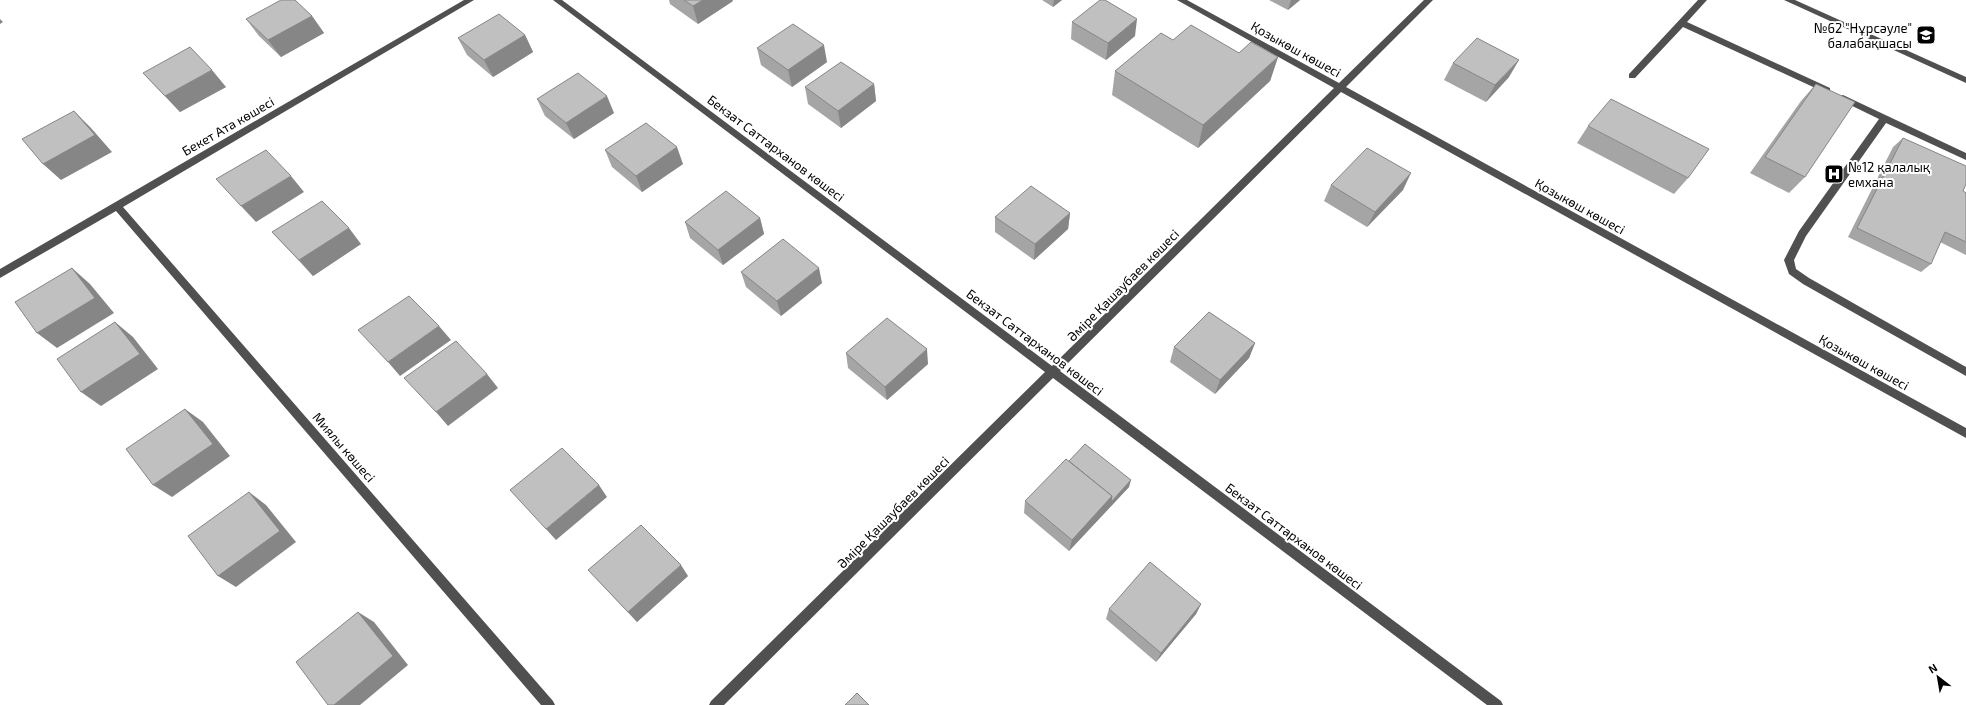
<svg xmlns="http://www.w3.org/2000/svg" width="1966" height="705" viewBox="0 0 1966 705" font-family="'Exo 2',sans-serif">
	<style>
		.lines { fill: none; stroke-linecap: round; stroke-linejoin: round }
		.minor { fill: #505050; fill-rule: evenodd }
		.wall { fill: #a5a5a5 }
		.shaded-wall { fill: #868686 }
		.building { fill: #c0c0c0; stroke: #868686 }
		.labels { text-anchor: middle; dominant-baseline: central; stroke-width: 4; stroke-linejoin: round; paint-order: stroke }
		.poi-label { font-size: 13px; fill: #000; stroke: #fff; text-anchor: end }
		.street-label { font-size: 13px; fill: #000; stroke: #fff }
	</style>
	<rect width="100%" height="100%" fill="#fff"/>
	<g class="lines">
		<!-- minor -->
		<g class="minor">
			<path d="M 464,0 L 474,0 L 123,207 L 553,701 L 555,705 L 541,705 L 116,211 L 0,278 L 0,269 Z"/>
			<path d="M 553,0 L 562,0 L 1052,366 L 1334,88 L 1177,0 L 1187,0 L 1339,83 L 1424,0 L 1433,0 L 1346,87 L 1966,428 L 1966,438 L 1341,92 L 1060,371 L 1501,701 L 1503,705 L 1487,705 L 1053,378 L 724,705 L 709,705 L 711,701 L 1045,372 Z"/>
			<path d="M 1698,0 L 1707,0 L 1687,22 L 1830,88 L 1830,92 L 1824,92 L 1683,27 L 1635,78 L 1629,78 L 1629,74 Z"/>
			<path d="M 1784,0 L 1795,0 L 1966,77 L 1966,83 Z"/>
			<path d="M 1843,95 L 1966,153 L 1966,160 L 1886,123 L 1806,236 L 1794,260 L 1796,269 L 1809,278 L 1966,367 L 1966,376 L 1803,284 L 1789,274 L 1784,260 L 1799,231 L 1879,119 L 1840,100 L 1840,96 Z"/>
		</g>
	</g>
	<!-- wall -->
	<g class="wall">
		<path d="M 669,0 L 732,0 L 733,1 L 698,24 L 670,4 Z"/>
		<path d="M 1042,0 L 1062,0 L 1053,7 Z"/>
		<path d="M 1269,0 L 1300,0 L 1288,10 Z"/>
		<path d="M 312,16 L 324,33 L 281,57 L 259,36 L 246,19 Z"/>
		<path d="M 1072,22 L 1135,36 L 1106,60 L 1071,39 Z"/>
		<path d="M 525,35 L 533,52 L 493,77 L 467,55 L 458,38 Z"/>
		<path d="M 1173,40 L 1239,53 L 1278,57 L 1270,81 L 1198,148 L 1112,95 L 1115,71 Z"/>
		<path d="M 757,48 L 827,62 L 792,87 L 761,65 Z"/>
		<path d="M 1453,63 L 1509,77 L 1486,102 L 1444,80 Z"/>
		<path d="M 143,73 L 226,87 L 180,112 Z"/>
		<path d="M 874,84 L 876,101 L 841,128 L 808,104 L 805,87 Z"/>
		<path d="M 1816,84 L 1805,177 L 1789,193 L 1750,173 L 1801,101 Z"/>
		<path d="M 537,99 L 614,113 L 574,139 L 545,116 Z"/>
		<path d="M 1588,126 L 1688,178 L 1674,194 L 1577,143 Z"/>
		<path d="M 1903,138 L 1963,191 L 1966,193 L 1966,255 L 1940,242 L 1931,264 L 1921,272 L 1848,237 L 1893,147 Z"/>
		<path d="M 605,150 L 683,164 L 642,192 L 612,167 Z"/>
		<path d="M 1331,185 L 1403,190 L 1367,227 L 1324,201 Z"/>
		<path d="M 1070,213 L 1068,229 L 1034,260 L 995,232 L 995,217 Z"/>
		<path d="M 760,218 L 764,234 L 723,265 L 690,238 L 685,222 Z"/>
		<path d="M 272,232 L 361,244 L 313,276 Z"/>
		<path d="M 741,272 L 822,283 L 781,316 L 746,287 Z"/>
		<path d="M 1255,343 L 1249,358 L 1215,394 L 1170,362 L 1174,347 Z"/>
		<path d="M 846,353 L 928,364 L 887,400 L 848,368 Z"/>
		<path d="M 1069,461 L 1129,487 L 1069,551 L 1024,513 L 1025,501 Z"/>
		<path d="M 588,570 L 688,576 L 637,622 Z"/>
		<path d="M 1201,604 L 1196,614 L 1156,662 L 1106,619 L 1109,609 Z"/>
	</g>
	<!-- shaded-wall -->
	<g class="shaded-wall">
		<path d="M 703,0 L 732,0 L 733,1 L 698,24 L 693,6 Z"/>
		<path d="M 1054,0 L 1062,0 L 1053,7 Z"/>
		<path d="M 1291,0 L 1300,0 L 1288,10 Z"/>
		<path d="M 312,16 L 324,33 L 281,57 L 268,40 Z"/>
		<path d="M 0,19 L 3,22 L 0,24 Z"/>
		<path d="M 1137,19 L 1135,36 L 1106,60 L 1108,43 Z"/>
		<path d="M 525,35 L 533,52 L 493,77 L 484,60 Z"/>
		<path d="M 824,45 L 827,62 L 792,87 L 788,70 Z"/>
		<path d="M 1278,57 L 1270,81 L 1198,148 L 1203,125 Z"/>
		<path d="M 1519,60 L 1509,77 L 1486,102 L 1495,85 Z"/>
		<path d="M 212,70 L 226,87 L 180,112 L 165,96 Z"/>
		<path d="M 874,84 L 876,101 L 841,128 L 838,111 Z"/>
		<path d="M 607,96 L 614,113 L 574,139 L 566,123 Z"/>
		<path d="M 74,111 L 91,128 L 112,152 L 61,180 L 43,164 Z"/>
		<path d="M 677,147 L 683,164 L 642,192 L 636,176 Z"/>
		<path d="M 1411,173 L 1403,190 L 1367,227 L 1375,212 Z"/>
		<path d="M 291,176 L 304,192 L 256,222 L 241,206 Z"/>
		<path d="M 1070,213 L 1068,229 L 1034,260 L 1035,244 Z"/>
		<path d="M 760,218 L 764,234 L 723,265 L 718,250 Z"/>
		<path d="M 349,228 L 361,244 L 313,276 L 299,260 Z"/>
		<path d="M 72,268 L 90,284 L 114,313 L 57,348 L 37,333 Z"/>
		<path d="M 819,268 L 822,283 L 781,316 L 777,301 Z"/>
		<path d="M 115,322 L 133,337 L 158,369 L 101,406 L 81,392 Z"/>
		<path d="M 439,326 L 451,340 L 400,376 L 388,362 Z"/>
		<path d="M 1255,343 L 1249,358 L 1215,394 L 1220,380 Z"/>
		<path d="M 927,349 L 928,364 L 887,400 L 885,387 Z"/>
		<path d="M 487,374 L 498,388 L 448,426 L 436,412 Z"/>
		<path d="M 185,409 L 203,422 L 230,456 L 172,497 L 153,485 Z"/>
		<path d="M 1131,480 L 1129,487 L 1069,551 L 1072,540 L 1112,496 Z"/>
		<path d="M 599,485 L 607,497 L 556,540 L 546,529 Z"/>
		<path d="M 249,492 L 266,505 L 296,542 L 236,587 L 218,576 Z"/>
		<path d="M 681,565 L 688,576 L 637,622 L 628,612 Z"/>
		<path d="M 1201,604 L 1196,614 L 1156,662 L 1161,653 Z"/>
		<path d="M 358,612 L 374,622 L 408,665 L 360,705 L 334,705 Z"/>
	</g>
	<!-- building -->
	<g class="building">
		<path d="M 281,0 L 295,0 L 312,16 L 268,40 L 246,19 Z"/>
		<path d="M 684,0 L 703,0 L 693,6 Z"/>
		<path d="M 1100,0 L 1105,0 L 1137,19 L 1108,43 L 1072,22 Z"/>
		<path d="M 499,14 L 525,35 L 484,60 L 458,38 Z"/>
		<path d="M 793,24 L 824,45 L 788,70 L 757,48 Z"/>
		<path d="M 1191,25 L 1239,53 L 1251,42 L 1278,57 L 1203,125 L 1115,71 L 1161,33 L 1173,40 Z"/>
		<path d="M 1477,38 L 1519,60 L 1495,85 L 1453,63 Z"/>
		<path d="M 190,47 L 212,70 L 165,96 L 143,73 Z"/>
		<path d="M 841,62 L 874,84 L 838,111 L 805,87 Z"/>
		<path d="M 578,73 L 607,96 L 566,123 L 537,99 Z"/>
		<path d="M 1816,84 L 1855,102 L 1805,177 L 1765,157 Z"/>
		<path d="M 1611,99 L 1709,149 L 1688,178 L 1588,126 Z"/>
		<path d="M 74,111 L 95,135 L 43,164 L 22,139 Z"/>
		<path d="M 646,123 L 677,147 L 636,176 L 605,150 Z"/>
		<path d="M 1903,138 L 1966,166 L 1966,184 L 1963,191 L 1966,193 L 1966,242 L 1945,232 L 1931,264 L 1857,228 Z"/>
		<path d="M 1367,148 L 1411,173 L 1375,212 L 1331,185 Z"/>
		<path d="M 266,150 L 291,176 L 241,206 L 216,179 Z"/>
		<path d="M 1031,186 L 1070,213 L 1035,244 L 995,217 Z"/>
		<path d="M 726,191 L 760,218 L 718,250 L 685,222 Z"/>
		<path d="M 322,201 L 349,228 L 299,260 L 272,232 Z"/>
		<path d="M 783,239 L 819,268 L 777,301 L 741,272 Z"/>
		<path d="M 72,268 L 95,298 L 37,333 L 15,302 Z"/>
		<path d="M 409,296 L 439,326 L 388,362 L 358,330 Z"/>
		<path d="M 1209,312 L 1255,343 L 1220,380 L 1174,347 Z"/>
		<path d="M 887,318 L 927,349 L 885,387 L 846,353 Z"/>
		<path d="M 115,322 L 140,354 L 81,392 L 57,359 Z"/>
		<path d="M 456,341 L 487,374 L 436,412 L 404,378 Z"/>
		<path d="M 185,409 L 213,444 L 153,485 L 126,449 Z"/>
		<path d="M 1085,444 L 1131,480 L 1111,502 L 1112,496 L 1069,461 Z"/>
		<path d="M 562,448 L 599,485 L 546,529 L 510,490 Z"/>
		<path d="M 1066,459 L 1112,496 L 1072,540 L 1025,501 Z"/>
		<path d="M 249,492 L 280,531 L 218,576 L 188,536 Z"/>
		<path d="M 641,525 L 681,565 L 628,612 L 588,570 Z"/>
		<path d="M 1150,562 L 1201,604 L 1161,653 L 1109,609 Z"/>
		<path d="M 358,612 L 393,656 L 334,705 L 328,705 L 296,662 Z"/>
		<path d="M 857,693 L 869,705 L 845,705 Z"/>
	</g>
	<!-- icons -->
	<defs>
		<symbol id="school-square" viewBox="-11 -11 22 22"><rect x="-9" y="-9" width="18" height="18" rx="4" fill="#000" stroke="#fff"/><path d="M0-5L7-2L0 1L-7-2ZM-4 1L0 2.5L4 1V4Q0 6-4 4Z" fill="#fff"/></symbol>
		<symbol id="hospital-square" viewBox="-11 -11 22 22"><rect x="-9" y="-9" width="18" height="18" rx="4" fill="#000" stroke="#fff"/><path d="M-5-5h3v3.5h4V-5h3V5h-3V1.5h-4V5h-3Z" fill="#fff"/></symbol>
	</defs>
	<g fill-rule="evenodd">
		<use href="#school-square" x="1915" y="24" width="22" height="22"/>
		<use href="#hospital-square" x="1823" y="163" width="22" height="22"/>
	</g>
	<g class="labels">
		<!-- poi labels -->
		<g class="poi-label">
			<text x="1912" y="28">№62 "Нұрсәуле"<tspan x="1912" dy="15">балабақшасы</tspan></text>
			<text x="1848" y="167" text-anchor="start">№12 қалалық<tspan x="1848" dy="15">емхана</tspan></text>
		</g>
		<!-- street labels -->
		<g class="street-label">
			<text transform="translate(1296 49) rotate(29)">Қозыкөш көшесі</text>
			<text transform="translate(228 126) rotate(-30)">Бекет Ата көшесі</text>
			<text transform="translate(776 148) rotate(37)">Бекзат Саттарханов көшесі</text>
			<text transform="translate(1580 206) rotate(29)">Қозыкөш көшесі</text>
			<text transform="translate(1123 285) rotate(-45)">Әміре Қашаубаев көшесі</text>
			<text transform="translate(1035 342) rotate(37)">Бекзат Саттарханов көшесі</text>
			<text transform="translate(1864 362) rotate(29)">Қозыкөш көшесі</text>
			<text transform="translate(344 447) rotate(49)">Миялы көшесі</text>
			<text transform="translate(893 512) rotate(-45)">Әміре Қашаубаев көшесі</text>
			<text transform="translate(1294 536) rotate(37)">Бекзат Саттарханов көшесі</text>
		</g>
	</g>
	<!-- north arrow -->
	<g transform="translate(1938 677) rotate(329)" stroke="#ffffff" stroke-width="3" paint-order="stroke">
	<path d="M0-3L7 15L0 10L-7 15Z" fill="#000000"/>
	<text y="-6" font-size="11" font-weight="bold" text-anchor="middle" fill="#000000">N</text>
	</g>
</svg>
